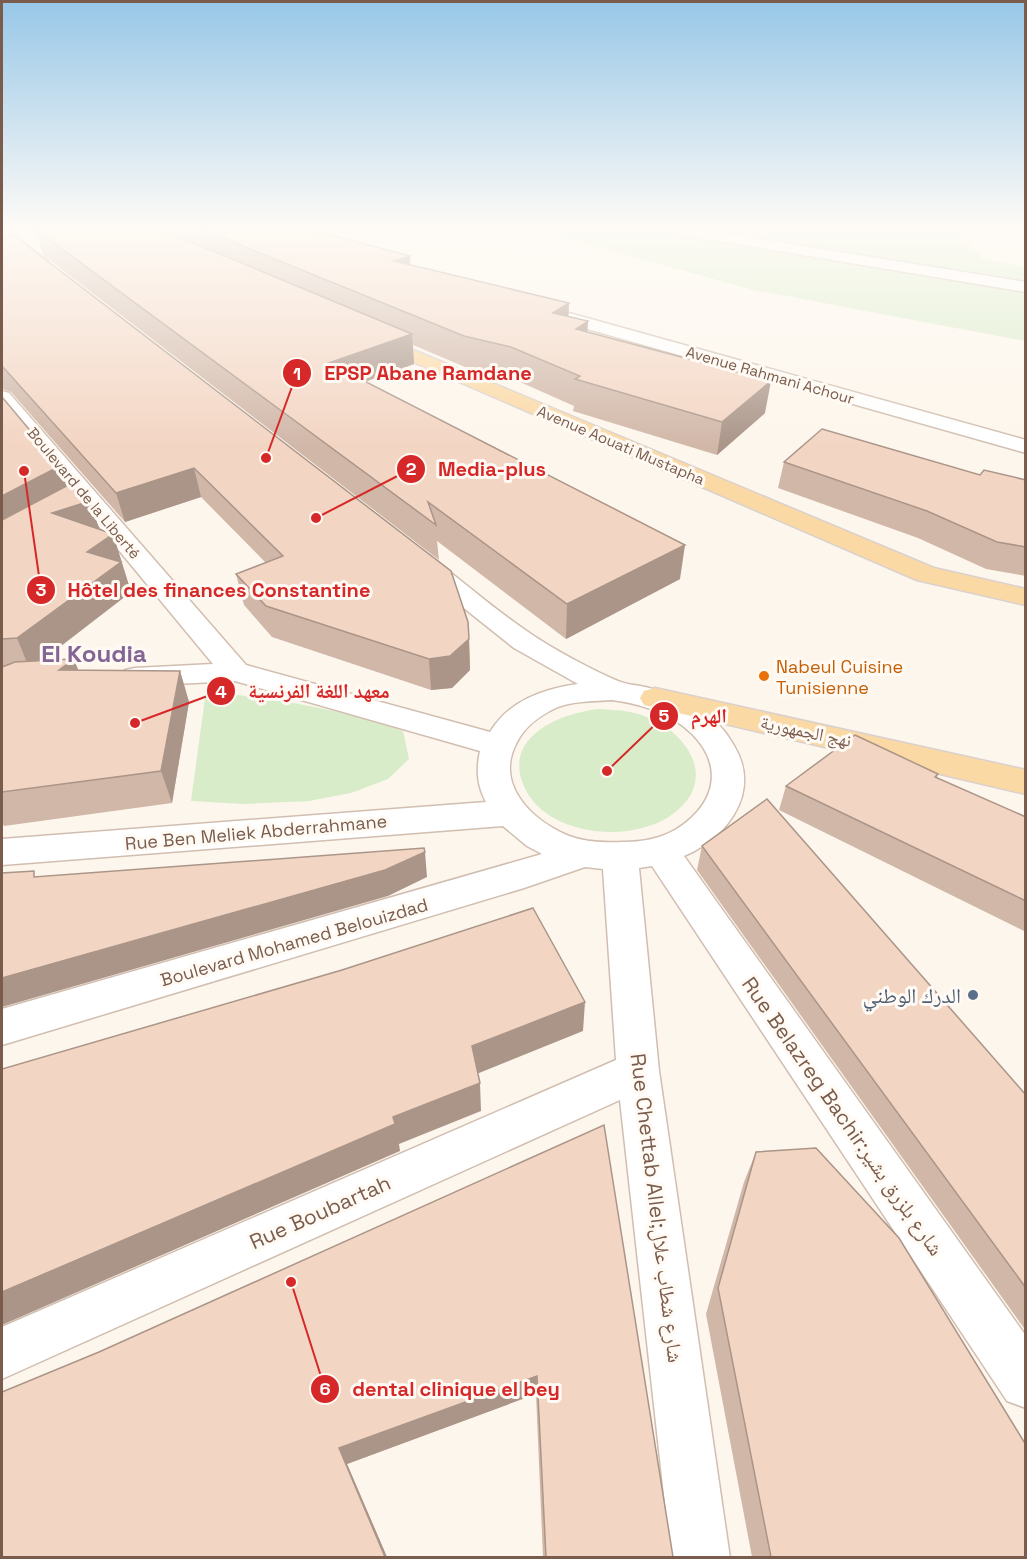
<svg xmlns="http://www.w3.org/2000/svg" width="1027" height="1559" viewBox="0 0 1027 1559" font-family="'Space Grotesk','Noto Naskh Arabic',sans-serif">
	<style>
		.green { fill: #d8ecc9 }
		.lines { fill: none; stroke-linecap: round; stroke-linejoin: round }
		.minor-casing { stroke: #d1beb0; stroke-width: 3 }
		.major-casing { stroke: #dad1cd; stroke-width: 3 }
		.minor { fill: #fff; fill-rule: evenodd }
		.major { fill: #fbd9a5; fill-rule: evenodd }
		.wall { fill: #d1b7a8 }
		.shaded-wall { fill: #aa9588 }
		.building { fill: #f3d5c3; stroke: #aa9588; stroke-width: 1.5 }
		.food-dot { fill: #e8710a; stroke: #fffaf3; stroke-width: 2 }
		.service-dot { fill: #5c6f8a; stroke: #fffaf3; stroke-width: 2 }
		.labels { text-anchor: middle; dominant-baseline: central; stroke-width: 6; stroke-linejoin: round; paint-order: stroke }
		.far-street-label { font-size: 15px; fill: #7a5c4d; stroke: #fffaf3 }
		.food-label { font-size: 18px; fill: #c56008; stroke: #fffaf3; text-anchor: start }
		.street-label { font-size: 18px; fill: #7a5c4d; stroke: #fffaf3 }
		.near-service-label { font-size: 21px; fill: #4e5e75; stroke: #fffaf3; text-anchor: end }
		.near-street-label { font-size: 21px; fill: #7a5c4d; stroke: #fffaf3 }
		.district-label { font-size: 24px; font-weight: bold; fill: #846695; stroke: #fffaf3 }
		.leader { fill: none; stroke: #d62828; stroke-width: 2 }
		.callout-dot { fill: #d62828; stroke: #fffaf3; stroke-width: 2 }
		.mark-label { font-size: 18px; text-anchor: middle; font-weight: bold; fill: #fff }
		.callout-label { font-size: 20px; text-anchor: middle; font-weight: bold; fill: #d62828; stroke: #fffaf3; stroke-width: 6; stroke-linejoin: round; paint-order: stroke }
	</style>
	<rect width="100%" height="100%" fill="#fdf6ec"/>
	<!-- green -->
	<g class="green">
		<path d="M 533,229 L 955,229 L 983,259 L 1025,267 L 1025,341 L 750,289 Z"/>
		<path d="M 206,691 C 273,699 339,708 403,731 L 409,759 L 388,779 L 351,793 L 309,801 L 243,804 L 191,801 Z"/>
		<path d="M 597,709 C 614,710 631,710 647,717 C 691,735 719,783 670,816 C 629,844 543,836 523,784 C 504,735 561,714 597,709 Z"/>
	</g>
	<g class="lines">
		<defs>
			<g id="minor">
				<path d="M 2,229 L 7,230 L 48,261 L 50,264 L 48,267 L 36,267 L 2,240 Z"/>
				<path d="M 663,229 L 698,229 L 1026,282 L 1026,292 L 670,233 Z"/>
				<path d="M 544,306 L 1026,440 L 1026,453 L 538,315 L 535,311 L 538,307 Z"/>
				<path d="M 2,391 L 9,393 L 246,665 L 490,732 C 509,701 542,689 578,684 L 514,648 L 411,566 L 407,561 L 411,556 L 420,553 L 429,556 C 464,582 497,612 534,636 C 555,650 594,671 618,681 C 627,685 639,685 649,688 C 684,697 715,712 733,744 C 743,760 747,777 742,796 C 734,824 710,845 684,856 L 1026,1336 L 1026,1408 L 1007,1401 L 652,866 L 639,868 L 659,1071 L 730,1558 L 671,1558 L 620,1100 L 2,1379 L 2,1327 L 616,1060 L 603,869 L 585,867 L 524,888 L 2,1045 L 2,1009 L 542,854 L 527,846 L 503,826 L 2,865 L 2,839 L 486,802 C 477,785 476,770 480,751 L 235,681 L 135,686 L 125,684 L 120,677 L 125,670 L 135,668 L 213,664 L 2,409 ZM 612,700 C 634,703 657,709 676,721 C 724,753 724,800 675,830 C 659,839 641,842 623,842 C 605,843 585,842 569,836 C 531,820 494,784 517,742 C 525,726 542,714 558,707 C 575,701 594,701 612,700 Z"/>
			</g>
			<g id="major">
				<path d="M 373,333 L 934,568 L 1026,589 L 1026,605 L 917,580 L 367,342 L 364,338 L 367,334 Z"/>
				<path d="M 655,688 L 1026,770 L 1026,794 L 644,705 L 640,698 L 644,691 Z"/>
			</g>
		</defs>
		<!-- minor casing -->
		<use href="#minor" class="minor-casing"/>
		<!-- major casing -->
		<use href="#major" class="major-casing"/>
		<!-- minor -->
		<use href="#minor" class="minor"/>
		<!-- major -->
		<use href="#major" class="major"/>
	</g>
	<!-- wall -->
	<g class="wall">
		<path d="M 29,229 L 309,229 L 410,256 L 410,265 L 569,316 L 588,321 L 587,332 L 765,413 L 717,455 L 573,411 L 574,406 L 511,378 L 465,367 L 413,345 L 414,364 L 365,382 L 680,579 L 566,639 L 437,541 L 439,560 L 43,255 L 37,235 Z"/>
		<path d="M 2,238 L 469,639 L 470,670 L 452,688 L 431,690 L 272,637 L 244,605 L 236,574 L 266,563 L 201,497 L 125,522 L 11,392 L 3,389 L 2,390 Z"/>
		<path d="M 2,397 L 66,486 L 90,501 L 99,530 L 113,534 L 131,592 L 42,660 L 78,670 L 180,671 L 189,702 L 172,803 L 4,826 L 2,822 Z"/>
		<path d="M 784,462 L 980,475 L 1026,480 L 1026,576 L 986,569 L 918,538 L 778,488 Z"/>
		<path d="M 938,774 L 937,778 L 1026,817 L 1026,932 L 779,810 L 786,786 Z"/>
		<path d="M 702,846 L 1026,1095 L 1026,1331 L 697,870 Z"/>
		<path d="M 604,1125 L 673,1557 L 543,1557 L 536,1394 L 347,1464 L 387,1557 L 2,1557 L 99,1352 Z"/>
		<path d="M 756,1152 L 1026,1557 L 752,1557 L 706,1314 L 744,1182 Z"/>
	</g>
	<!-- shaded-wall -->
	<g class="shaded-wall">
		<path d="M 410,256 L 411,283 L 394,261 Z"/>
		<path d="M 569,303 L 568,333 L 553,313 Z"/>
		<path d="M 588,321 L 586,351 L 576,329 Z"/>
		<path d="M 412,334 L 414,364 L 333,393 L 329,363 Z"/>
		<path d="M 771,381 L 765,413 L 717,455 L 722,422 Z"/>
		<path d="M 60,466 L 70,494 L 2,532 L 2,496 Z"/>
		<path d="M 194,468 L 201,497 L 125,522 L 116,493 Z"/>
		<path d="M 90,501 L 100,531 L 52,513 Z"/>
		<path d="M 113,534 L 131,592 L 30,670 L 17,638 L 87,552 Z"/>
		<path d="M 685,545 L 680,579 L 566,639 L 567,604 Z"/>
		<path d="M 469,639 L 470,670 L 452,688 L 431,690 L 429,659 Z"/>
		<path d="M 74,659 L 86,690 L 59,670 Z"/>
		<path d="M 180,671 L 189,702 L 172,803 L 161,771 Z"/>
		<path d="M 425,852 L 427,877 L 388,896 L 2,1007 L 2,978 Z"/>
		<path d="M 585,1002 L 583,1031 L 474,1075 L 472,1046 Z"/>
		<path d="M 480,1083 L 481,1111 L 399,1144 L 400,1151 L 2,1325 L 2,1292 L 393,1117 Z"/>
		<path d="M 537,1376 L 536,1394 L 347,1464 L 387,1557 L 385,1557 L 339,1448 Z"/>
	</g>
	<!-- building -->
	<g class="building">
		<path d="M 35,229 L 160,229 L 412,334 L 329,363 L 685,545 L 567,604 L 428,502 L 436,525 Z"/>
		<path d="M 201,229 L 309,229 L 410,256 L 394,261 L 569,303 L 553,313 L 588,321 L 576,329 L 771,381 L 722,422 L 575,379 L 580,376 L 511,347 L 464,336 Z"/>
		<path d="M 15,236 L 451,571 L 468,622 L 469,639 L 450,656 L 429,659 L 266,606 L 236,574 L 283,556 L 194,468 L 116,493 L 2,366 L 2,238 Z"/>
		<path d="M 2,397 L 60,466 L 2,496 Z"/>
		<path d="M 822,429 L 980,475 L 984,470 L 1026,480 L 1026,547 L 997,542 L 927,511 L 784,462 Z"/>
		<path d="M 74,482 L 90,501 L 52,513 L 113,534 L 87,552 L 121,562 L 17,638 L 2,639 L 2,520 Z"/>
		<path d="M 74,659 L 59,670 L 180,671 L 161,771 L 2,792 L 2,667 L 15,662 Z"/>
		<path d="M 855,735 L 938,774 L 935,777 L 1026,817 L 1026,901 L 786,786 Z"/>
		<path d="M 767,799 L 1026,1095 L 1026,1288 L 702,846 Z"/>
		<path d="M 424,848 L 425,852 L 385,870 L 2,978 L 2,873 L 34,871 L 34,877 Z"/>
		<path d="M 533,908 L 585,1002 L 472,1046 L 480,1083 L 393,1117 L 395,1124 L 2,1292 L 2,1069 L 342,970 Z"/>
		<path d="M 604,1125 L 673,1557 L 546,1557 L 537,1376 L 339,1448 L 385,1557 L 2,1557 L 2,1392 L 99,1352 Z"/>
		<path d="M 816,1148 L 899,1238 L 1026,1445 L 1026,1557 L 771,1557 L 718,1288 L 756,1152 Z"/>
	</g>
	<!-- sky -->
	<linearGradient id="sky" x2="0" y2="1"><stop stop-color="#97c7e8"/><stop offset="0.51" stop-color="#fefbf6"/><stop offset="1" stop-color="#fefbf6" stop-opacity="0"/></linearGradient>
	<rect width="1027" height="447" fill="url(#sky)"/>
	<!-- markers -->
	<circle class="food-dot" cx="764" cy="676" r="6"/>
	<circle class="service-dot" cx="973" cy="995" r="6"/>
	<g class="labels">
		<!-- far-street labels -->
		<g class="far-street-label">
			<text transform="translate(770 375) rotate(16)">Avenue Rahmani Achour</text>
			<text transform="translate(621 445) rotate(23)">Avenue Aouati Mustapha</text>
			<text transform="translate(84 493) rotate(50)">Boulevard de la Liberté</text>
		</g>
		<!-- food labels -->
		<g class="food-label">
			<text x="776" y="666">Nabeul Cuisine<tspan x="776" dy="21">Tunisienne</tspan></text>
		</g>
		<!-- street labels -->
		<g class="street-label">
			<text transform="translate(806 731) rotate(12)">نهج الجمهورية</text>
			<text transform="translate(256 832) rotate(-5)">Rue Ben Meliek Abderrahmane</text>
			<text transform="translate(294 942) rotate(-16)">Boulevard Mohamed Belouizdad</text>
		</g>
		<!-- near-service labels -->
		<g class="near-service-label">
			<text x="961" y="995">الدرك الوطني</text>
		</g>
		<!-- near-street labels -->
		<g class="near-street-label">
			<text transform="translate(843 1116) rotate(55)">Rue Belazreg Bachir;شارع بلزرق بشير</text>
			<text transform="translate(657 1208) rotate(83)">Rue Chettab Allel;شارع شطاب علال</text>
			<text transform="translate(320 1212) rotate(-24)">Rue Boubartah</text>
		</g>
		<!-- district labels -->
		<g class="district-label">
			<text x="94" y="653">El Koudia</text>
		</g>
	</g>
	<!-- callouts -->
	<path class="leader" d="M266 458L297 373M316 518L411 469M24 471L41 590M135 723L221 691M607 771L664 716M291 1282L325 1389"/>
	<g class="callout-dot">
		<circle cx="266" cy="458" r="6"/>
		<circle cx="316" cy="518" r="6"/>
		<circle cx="24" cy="471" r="6"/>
		<circle cx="135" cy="723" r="6"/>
		<circle cx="607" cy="771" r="6"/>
		<circle cx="291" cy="1282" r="6"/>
		<circle cx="297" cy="373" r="15"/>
		<circle cx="411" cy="469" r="15"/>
		<circle cx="41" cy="590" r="15"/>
		<circle cx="221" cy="691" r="15"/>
		<circle cx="664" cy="716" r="15"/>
		<circle cx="325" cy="1389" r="15"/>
	</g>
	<g class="mark-label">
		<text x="297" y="380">1</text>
		<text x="411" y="475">2</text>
		<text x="41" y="596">3</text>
		<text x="221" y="698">4</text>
		<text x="664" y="722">5</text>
		<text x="325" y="1395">6</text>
	</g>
	<g class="callout-label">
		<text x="428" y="380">EPSP Abane Ramdane</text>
		<text x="492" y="476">Media-plus</text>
		<text x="219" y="597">Hôtel des finances Constantine</text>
		<text x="319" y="698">معهد اللغة الفرنسية</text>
		<text x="709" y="723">الهرم</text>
		<text x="456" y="1396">dental clinique el bey</text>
	</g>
	<!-- border -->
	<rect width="1027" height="1559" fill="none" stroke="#7a5c4d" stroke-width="6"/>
</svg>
